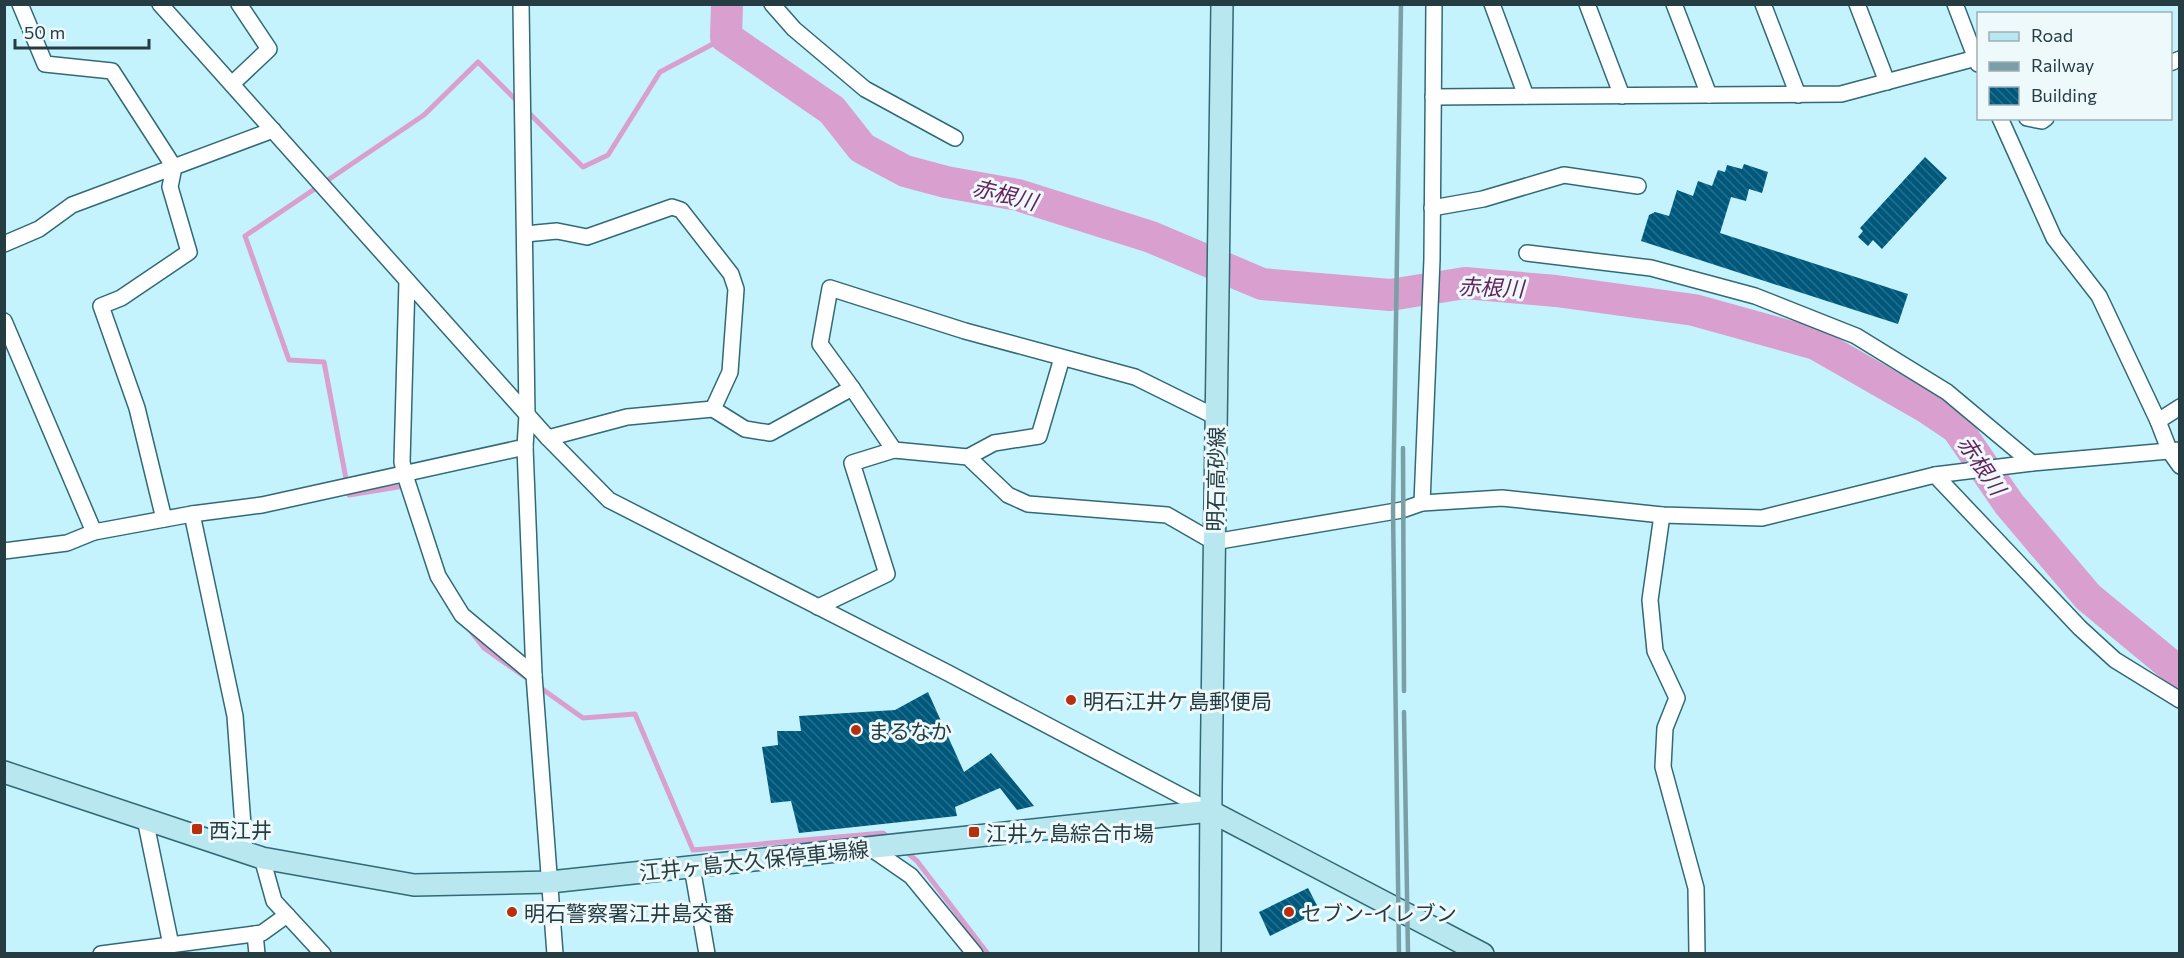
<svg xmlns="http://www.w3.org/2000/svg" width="2184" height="958" viewBox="0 0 2184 958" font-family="Commissioner,'Noto Sans JP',sans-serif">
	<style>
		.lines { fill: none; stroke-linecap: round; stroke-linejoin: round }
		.stream { stroke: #d99fce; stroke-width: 5 }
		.river { stroke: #d99fce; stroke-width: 32 }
		.building { fill: url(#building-back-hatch) }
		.street-casing { stroke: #316a76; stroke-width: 18 }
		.secondary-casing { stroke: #316a76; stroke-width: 24 }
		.street { stroke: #fff; stroke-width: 15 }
		.secondary { stroke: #b8e7ef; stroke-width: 21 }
		.rail { stroke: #7a9fa7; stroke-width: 4.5 }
		.poi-dot { fill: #b92f0d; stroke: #eef9fc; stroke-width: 2 }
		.labels { text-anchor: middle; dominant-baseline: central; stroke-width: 6; stroke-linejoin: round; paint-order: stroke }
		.street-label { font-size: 21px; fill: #253d42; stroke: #eef9fc }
		.poi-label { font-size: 21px; fill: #253d42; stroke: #eef9fc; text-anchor: start }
		.water-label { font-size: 22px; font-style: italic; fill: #66225c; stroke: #eef9fc }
	</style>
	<defs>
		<pattern id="building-back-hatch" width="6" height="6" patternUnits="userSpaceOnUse" patternTransform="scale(1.5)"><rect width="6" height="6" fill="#00597c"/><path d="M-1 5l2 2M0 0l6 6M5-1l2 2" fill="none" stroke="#266f8b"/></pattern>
	</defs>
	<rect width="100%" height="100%" fill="#c4f3fe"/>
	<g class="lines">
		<!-- stream -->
		<g class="stream">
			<path d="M 525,109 L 583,167 L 608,155 L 660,72 L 726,37"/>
			<path d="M 404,486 L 349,495 L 324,362 L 289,360 L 245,236 L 424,115 L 478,62 L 518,102"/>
			<path d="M 469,629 L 484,648 L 525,677"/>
			<path d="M 538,686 L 583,718 L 635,714 L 693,850 L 883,833 L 890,839"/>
			<path d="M 904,850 L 917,861 L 988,954"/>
		</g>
		<!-- river -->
		<path class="river" d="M 727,4 L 726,37 L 832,110 L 862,148 L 905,171 L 946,182 L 1018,195 L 1151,237 L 1262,284 L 1390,295 L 1465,283 L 1556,291 L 1694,310 L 1816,344 L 1926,407 L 1957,428 L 2009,504 L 2088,597 L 2180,673"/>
	</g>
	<!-- building -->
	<g class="building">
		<path d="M 1925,157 L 1947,178 L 1882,249 L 1873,240 L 1868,246 L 1858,237 L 1863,231 L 1860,228 Z"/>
		<path d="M 1744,164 L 1768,172 L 1762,193 L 1749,189 L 1746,201 L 1731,197 L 1720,233 L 1908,294 L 1898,324 L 1641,241 L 1649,215 L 1655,212 L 1669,216 L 1677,190 L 1693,196 L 1698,181 L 1712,186 L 1718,170 L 1725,172 L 1727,165 L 1742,169 Z"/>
		<path d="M 928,692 L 964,772 L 991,753 L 1034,806 L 1017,810 L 1000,788 L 955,807 L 957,816 L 799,833 L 791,801 L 771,803 L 762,747 L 778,745 L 777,731 L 801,731 L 799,716 L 895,710 Z"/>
		<path d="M 1308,888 L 1320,911 L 1270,936 L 1259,912 Z"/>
	</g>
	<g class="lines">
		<defs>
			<g id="street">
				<path d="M 20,4 L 45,64 L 112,71 L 174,167 L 170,187 L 189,252 L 121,298 L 101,306 L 137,408 L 164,519"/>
				<path d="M 160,4 L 548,438 L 609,500 L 948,673 L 1210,811"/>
				<path d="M 521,4 L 527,415 L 525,447 L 534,675 L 555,954"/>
				<path d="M 772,4 L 794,29 L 865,89 L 955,138"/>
				<path d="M 1492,4 L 1526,96"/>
				<path d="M 1587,4 L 1622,96"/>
				<path d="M 1674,4 L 1709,95"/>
				<path d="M 1763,4 L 1798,95"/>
				<path d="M 1857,4 L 1887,82"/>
				<path d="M 1955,4 L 1978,64"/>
				<path d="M 2170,63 L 2180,59"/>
				<path d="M 232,84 L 269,49 L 239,4"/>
				<path d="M 1433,97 L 1841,94 L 1976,58"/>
				<path d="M 2000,118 L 2054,238 L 2099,296 L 2158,421 L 2170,452 L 2180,466"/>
				<path d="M 2027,118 L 2042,121 L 2046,118"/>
				<path d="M 1432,208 L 1483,199 L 1564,175 L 1638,186"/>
				<path d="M 525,234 L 557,231 L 587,237 L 672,207 L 681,210 L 731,274 L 736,289 L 730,372 L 713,409"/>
				<path d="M 4,244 L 39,229 L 72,205 L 273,130"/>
				<path d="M 1527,253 L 1651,268 L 1755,296 L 1856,336 L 1947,392 L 2032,463"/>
				<path d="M 407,281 L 402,462 L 405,475 L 438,576 L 462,615 L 534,675"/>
				<path d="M 4,321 L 94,532"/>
				<path d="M 852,388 L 820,344 L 830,288 L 965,331 L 1135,377 L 1216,417"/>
				<path d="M 2158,421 L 2180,407"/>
				<path d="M 548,438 L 627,417 L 713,409 L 745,429 L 770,433 L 852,388 L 894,450 L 968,457 L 1008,495 L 1028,504 L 1167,515 L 1214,542 L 1402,510 L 1422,503 L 1502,498 L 1662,515 L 1762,518 L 1935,475 L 2032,463 L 2180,450"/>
				<path d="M 968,457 L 994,443 L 1039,436 L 1062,358"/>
				<path d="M 1935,475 L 2080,628 L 2115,660 L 2180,700"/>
				<path d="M 1422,503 L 1432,259 L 1434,4"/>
				<path d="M 192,514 L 235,716 L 245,853"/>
				<path d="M 1662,515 L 1650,600 L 1655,651 L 1677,698 L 1665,728 L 1663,767 L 1696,888 L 1697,954"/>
				<path d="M 4,551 L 67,543 L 94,532 L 192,514 L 262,505 L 525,447"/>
				<path d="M 818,607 L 887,574 L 852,463 L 894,450"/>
				<path d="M 145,819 L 171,945"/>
				<path d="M 869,847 L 911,876 L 975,954"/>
				<path d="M 262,858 L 274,901 L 323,954"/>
				<path d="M 692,867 L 707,954"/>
				<path d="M 255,934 L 257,954"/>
				<path d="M 101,954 L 262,933 L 287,915"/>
			</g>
			<g id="secondary">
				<path d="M 4,772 L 262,858 L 414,885 L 550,882 L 1210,811 L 1483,954"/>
				<path d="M 1210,954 L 1211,789 L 1222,4"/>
			</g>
		</defs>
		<!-- street casing -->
		<use href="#street" class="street-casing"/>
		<!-- secondary casing -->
		<use href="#secondary" class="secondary-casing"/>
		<!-- street -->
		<use href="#street" class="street"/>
		<!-- secondary -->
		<use href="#secondary" class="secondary"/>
		<!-- rail -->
		<g class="rail">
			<path d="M 1403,448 L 1404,691"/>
			<path d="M 1404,712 L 1408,954"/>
			<path d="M 1399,954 L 1393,510 L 1401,4"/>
		</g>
	</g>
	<!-- markers -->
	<g class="poi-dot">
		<circle cx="1071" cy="700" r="6"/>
		<circle cx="856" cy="730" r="6"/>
		<rect x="191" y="823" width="12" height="12" rx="3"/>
		<rect x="968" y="826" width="12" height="12" rx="3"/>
		<circle cx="512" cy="912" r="6"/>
		<circle cx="1289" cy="912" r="6"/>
	</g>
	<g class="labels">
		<!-- street labels -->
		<g class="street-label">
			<text transform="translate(1215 479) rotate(-89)">明石高砂線</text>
			<text transform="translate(754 860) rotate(-6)">江井ヶ島大久保停車場線</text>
		</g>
		<!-- poi labels -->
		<g class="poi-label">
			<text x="1083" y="700">明石江井ケ島郵便局</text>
			<text x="868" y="730">まるなか</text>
			<text x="209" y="829">西江井</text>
			<text x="986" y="832">江井ヶ島綜合市場</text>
			<text x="524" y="912">明石警察署江井島交番</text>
			<text x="1301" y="912">セブン-イレブン</text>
		</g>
		<!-- water labels -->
		<g class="water-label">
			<text transform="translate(1005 194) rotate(14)">赤根川</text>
			<text transform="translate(1491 287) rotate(2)">赤根川</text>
			<text transform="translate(1982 465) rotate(56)">赤根川</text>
		</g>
	</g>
	<!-- border -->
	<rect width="2184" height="958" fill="none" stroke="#253d42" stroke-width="12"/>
	<!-- legend -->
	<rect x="1977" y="12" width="195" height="108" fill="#eef9fc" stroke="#9eaeb2" stroke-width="1.5"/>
	<rect x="1989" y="32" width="30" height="9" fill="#b8e7ef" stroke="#9eaeb2" stroke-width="1.5"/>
	<text x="2031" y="42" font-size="18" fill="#253d42">Road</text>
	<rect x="1989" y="62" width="30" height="9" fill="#7a9fa7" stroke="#9eaeb2" stroke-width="1.5"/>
	<text x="2031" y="72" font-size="18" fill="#253d42">Railway</text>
	<rect x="1989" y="87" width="30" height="18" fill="url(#building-back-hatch)" stroke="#9eaeb2" stroke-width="1.5"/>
	<text x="2031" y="102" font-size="18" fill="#253d42">Building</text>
	<!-- scale -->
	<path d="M15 39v9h134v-9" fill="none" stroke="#253d42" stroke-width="3"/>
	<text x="24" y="39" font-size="18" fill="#253d42" stroke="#eef9fc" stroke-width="4.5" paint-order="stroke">50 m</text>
</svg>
